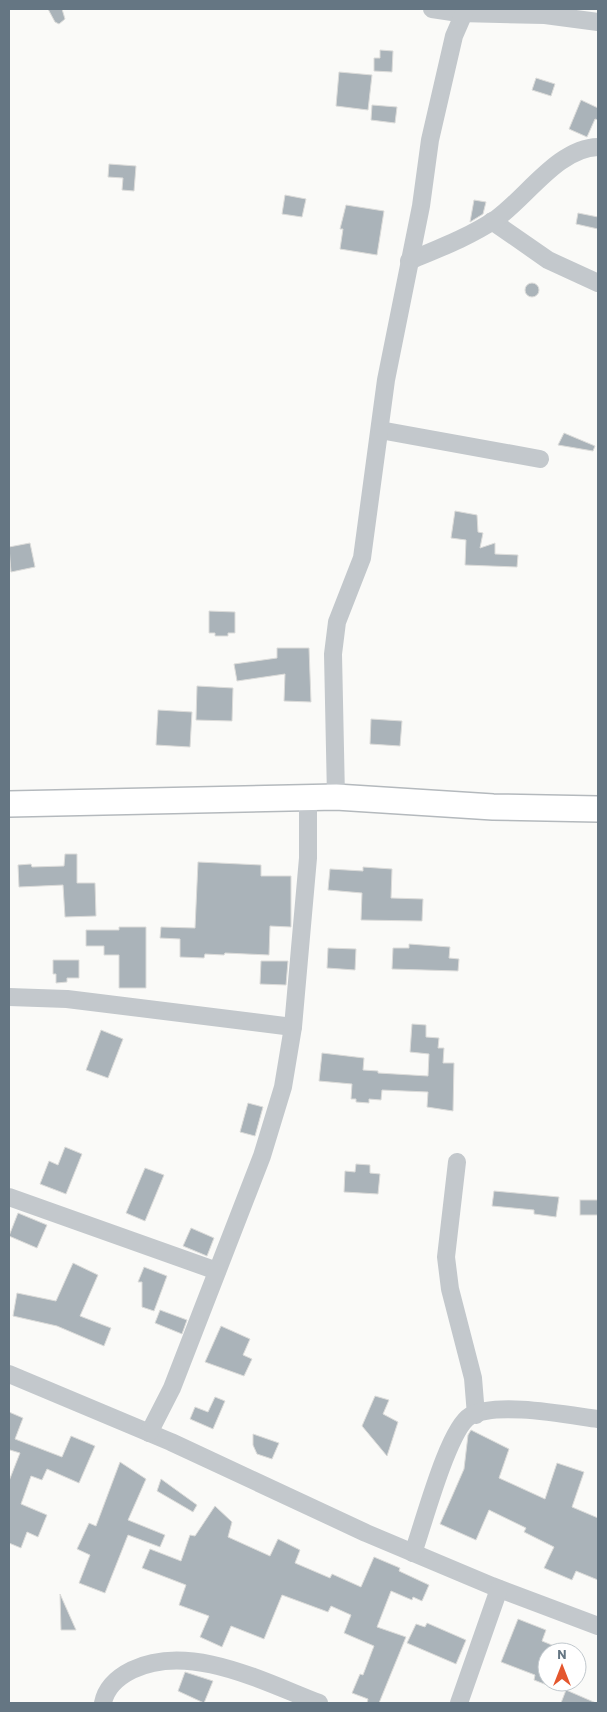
<svg xmlns="http://www.w3.org/2000/svg" width="607" height="1712" viewBox="0 0 607 1712" font-family="Barlow,sans-serif">
	<style>
		.building { fill: #aab3b9; stroke: #dcdcda }
		.lines { fill: none; stroke-linecap: round; stroke-linejoin: round }
		.highway-casing { stroke: #b4b9bd; stroke-width: 28 }
		.minor { stroke: #c3c8cc; stroke-width: 18 }
		.highway { stroke: #fff; stroke-width: 25 }
	</style>
	<rect width="100%" height="100%" fill="#fafaf8"/>
	<!-- building -->
	<g class="building">
		<path d="M 48,9 L 62,9 L 65,19 L 59,24 L 55,22 Z"/>
		<path d="M 380,50 L 393,51 L 392,72 L 374,71 L 374,58 L 380,58 Z"/>
		<path d="M 339,72 L 372,75 L 368,110 L 336,106 Z"/>
		<path d="M 536,78 L 555,84 L 551,96 L 532,90 Z"/>
		<path d="M 581,100 L 598,108 L 598,120 L 595,119 L 587,137 L 569,129 Z"/>
		<path d="M 372,105 L 397,107 L 395,123 L 371,120 Z"/>
		<path d="M 109,164 L 136,166 L 134,191 L 122,190 L 123,178 L 108,177 Z"/>
		<path d="M 285,195 L 306,199 L 302,217 L 282,214 Z"/>
		<path d="M 474,200 L 486,202 L 483,214 L 470,222 Z"/>
		<path d="M 346,205 L 384,211 L 377,255 L 340,249 L 343,229 L 340,229 Z"/>
		<path d="M 578,213 L 598,217 L 598,229 L 576,224 Z"/>
		<circle cx="532" cy="290" r="7"/>
		<path d="M 564,433 L 595,446 L 593,451 L 558,445 Z"/>
		<path d="M 455,511 L 477,515 L 478,532 L 483,533 L 480,548 L 495,543 L 495,554 L 518,555 L 517,567 L 465,565 L 466,540 L 451,538 Z"/>
		<path d="M 30,543 L 35,567 L 11,572 L 9,547 Z"/>
		<path d="M 209,611 L 235,612 L 235,633 L 228,633 L 228,636 L 215,636 L 215,633 L 209,633 Z"/>
		<path d="M 277,648 L 309,648 L 311,702 L 284,701 L 285,674 L 237,681 L 234,664 L 277,658 Z"/>
		<path d="M 197,686 L 233,688 L 232,721 L 196,720 Z"/>
		<path d="M 158,710 L 192,712 L 190,747 L 156,745 Z"/>
		<path d="M 371,719 L 402,721 L 400,746 L 370,744 Z"/>
		<path d="M 65,854 L 77,854 L 77,883 L 95,883 L 96,916 L 65,917 L 63,885 L 19,887 L 18,865 L 31,864 L 32,867 L 64,866 Z"/>
		<path d="M 198,862 L 261,865 L 261,876 L 291,876 L 291,927 L 270,926 L 269,955 L 225,953 L 224,955 L 205,954 L 204,958 L 180,957 L 180,939 L 160,938 L 161,927 L 195,928 Z"/>
		<path d="M 363,867 L 392,869 L 391,898 L 423,899 L 422,921 L 361,920 L 362,893 L 328,890 L 330,869 L 363,871 Z"/>
		<path d="M 119,927 L 146,927 L 146,988 L 119,988 L 119,955 L 104,955 L 104,946 L 86,946 L 86,930 L 119,930 Z"/>
		<path d="M 409,944 L 450,947 L 449,958 L 459,959 L 458,971 L 392,969 L 393,948 L 409,948 Z"/>
		<path d="M 328,948 L 356,949 L 355,970 L 327,968 Z"/>
		<path d="M 53,960 L 79,960 L 79,978 L 67,978 L 67,982 L 56,983 L 56,974 L 53,974 Z"/>
		<path d="M 261,961 L 288,961 L 286,985 L 260,984 Z"/>
		<path d="M 412,1024 L 426,1025 L 426,1037 L 439,1038 L 438,1048 L 444,1048 L 443,1063 L 454,1063 L 453,1111 L 427,1107 L 428,1092 L 382,1090 L 381,1100 L 369,1099 L 369,1103 L 356,1102 L 356,1099 L 351,1099 L 352,1084 L 319,1081 L 322,1053 L 364,1058 L 363,1070 L 378,1071 L 378,1073 L 428,1076 L 429,1054 L 410,1052 Z"/>
		<path d="M 101,1030 L 123,1039 L 108,1078 L 86,1070 Z"/>
		<path d="M 248,1103 L 263,1107 L 255,1136 L 240,1132 Z"/>
		<path d="M 65,1147 L 82,1154 L 66,1194 L 40,1184 L 49,1161 L 58,1165 Z"/>
		<path d="M 356,1164 L 370,1165 L 370,1173 L 380,1174 L 378,1194 L 344,1192 L 345,1171 L 355,1172 Z"/>
		<path d="M 145,1168 L 164,1175 L 145,1221 L 126,1213 Z"/>
		<path d="M 494,1191 L 559,1197 L 556,1217 L 534,1214 L 534,1210 L 492,1206 Z"/>
		<rect x="580" y="1200" width="18" height="15"/>
		<path d="M 18,1213 L 47,1225 L 37,1248 L 9,1236 Z"/>
		<path d="M 191,1228 L 214,1238 L 207,1256 L 183,1246 Z"/>
		<path d="M 73,1263 L 98,1275 L 80,1316 L 111,1328 L 104,1346 L 57,1326 L 13,1316 L 17,1293 L 56,1301 Z"/>
		<path d="M 144,1267 L 167,1276 L 154,1311 L 142,1307 L 142,1282 L 138,1282 Z"/>
		<path d="M 160,1310 L 187,1320 L 182,1334 L 155,1323 Z"/>
		<path d="M 221,1326 L 250,1339 L 243,1355 L 252,1359 L 244,1376 L 205,1362 Z"/>
		<path d="M 375,1396 L 389,1400 L 383,1414 L 398,1422 L 387,1456 L 362,1426 Z"/>
		<path d="M 215,1397 L 225,1401 L 213,1429 L 190,1419 L 195,1407 L 208,1412 Z"/>
		<path d="M 9,1412 L 23,1418 L 15,1439 L 62,1457 L 71,1436 L 95,1446 L 79,1483 L 47,1469 L 42,1480 L 31,1476 L 21,1504 L 47,1515 L 38,1537 L 27,1532 L 21,1548 L 9,1543 L 9,1481 L 20,1453 L 10,1450 L 9,1451 Z"/>
		<path d="M 471,1430 L 509,1449 L 499,1478 L 545,1499 L 557,1463 L 584,1472 L 572,1507 L 598,1518 L 598,1580 L 576,1571 L 572,1580 L 544,1568 L 554,1547 L 524,1532 L 526,1528 L 489,1510 L 476,1540 L 440,1524 L 464,1469 L 468,1435 Z"/>
		<path d="M 253,1434 L 279,1443 L 272,1459 L 257,1454 L 253,1445 Z"/>
		<path d="M 120,1462 L 146,1479 L 128,1520 L 165,1535 L 160,1547 L 128,1535 L 105,1593 L 79,1583 L 90,1555 L 77,1549 L 89,1523 L 96,1526 Z"/>
		<path d="M 161,1479 L 197,1505 L 193,1512 L 157,1491 Z"/>
		<path d="M 215,1506 L 232,1522 L 228,1537 L 270,1556 L 278,1539 L 300,1550 L 295,1563 L 330,1578 L 332,1574 L 361,1587 L 374,1557 L 400,1568 L 399,1571 L 429,1585 L 422,1601 L 413,1597 L 412,1600 L 391,1591 L 377,1627 L 406,1637 L 379,1703 L 367,1703 L 368,1699 L 352,1693 L 360,1674 L 363,1675 L 374,1646 L 344,1633 L 351,1615 L 331,1606 L 328,1612 L 282,1595 L 264,1639 L 231,1626 L 222,1647 L 200,1637 L 209,1616 L 179,1605 L 186,1585 L 142,1568 L 150,1549 L 181,1561 L 190,1535 L 195,1536 Z"/>
		<path d="M 60,1594 L 76,1630 L 61,1630 Z"/>
		<path d="M 518,1619 L 546,1630 L 542,1641 L 569,1652 L 547,1652 L 547,1685 L 534,1680 L 535,1675 L 501,1662 Z"/>
		<path d="M 427,1623 L 466,1640 L 456,1664 L 407,1643 L 416,1624 L 425,1627 Z"/>
		<path d="M 185,1672 L 213,1681 L 204,1703 L 178,1691 Z"/>
		<path d="M 566,1690 L 596,1703 L 561,1703 Z"/>
	</g>
	<g class="lines">
		<defs>
			<path id="highway" d="M 9,804 L 336,797 L 493,807 L 598,809"/>
		</defs>
		<!-- highway casing -->
		<use href="#highway" class="highway-casing"/>
		<!-- minor -->
		<g class="minor">
			<path d="M 432,9 L 459,13 L 545,15 L 598,22"/>
			<path d="M 492,221 L 548,260 L 598,283"/>
			<path d="M 409,261 C 440,248 469,237 496,219 C 527,197 558,148 598,147"/>
			<path d="M 380,430 L 540,459"/>
			<path d="M 336,797 L 333,654 L 337,622 L 362,558 L 386,380 L 421,206 L 430,140 L 454,36 L 464,13"/>
			<path d="M 9,997 L 67,999 L 293,1027"/>
			<path d="M 457,1162 L 446,1257 L 450,1289 L 473,1378 L 476,1415"/>
			<path d="M 9,1197 L 217,1271"/>
			<path d="M 9,1374 L 171,1442 L 366,1533 L 492,1586 L 598,1626"/>
			<path d="M 149,1433 L 172,1388 L 262,1156 L 283,1087 L 293,1027 L 308,858 L 308,798"/>
			<path d="M 413,1553 C 423,1526 448,1429 470,1416 C 496,1401 568,1415 598,1419"/>
			<path d="M 103,1703 C 106,1687 118,1677 132,1670 C 189,1642 264,1682 319,1703"/>
			<path d="M 459,1703 L 499,1589"/>
		</g>
		<!-- highway -->
		<use href="#highway" class="highway"/>
	</g>
	<!-- border -->
	<rect width="607" height="1712" fill="none" stroke="#657683" stroke-width="20"/>
	<!-- north arrow -->
	<g transform="translate(562 1667)"><circle r="24" fill="#ffffff" stroke="#c1c8cd"/>
	<path d="M0-4L9 19L0 12L-9 19Z" fill="#e4572e"/>
	<text y="-8" font-size="14" font-weight="bold" text-anchor="middle" fill="#657683">N</text>
	</g>
</svg>
